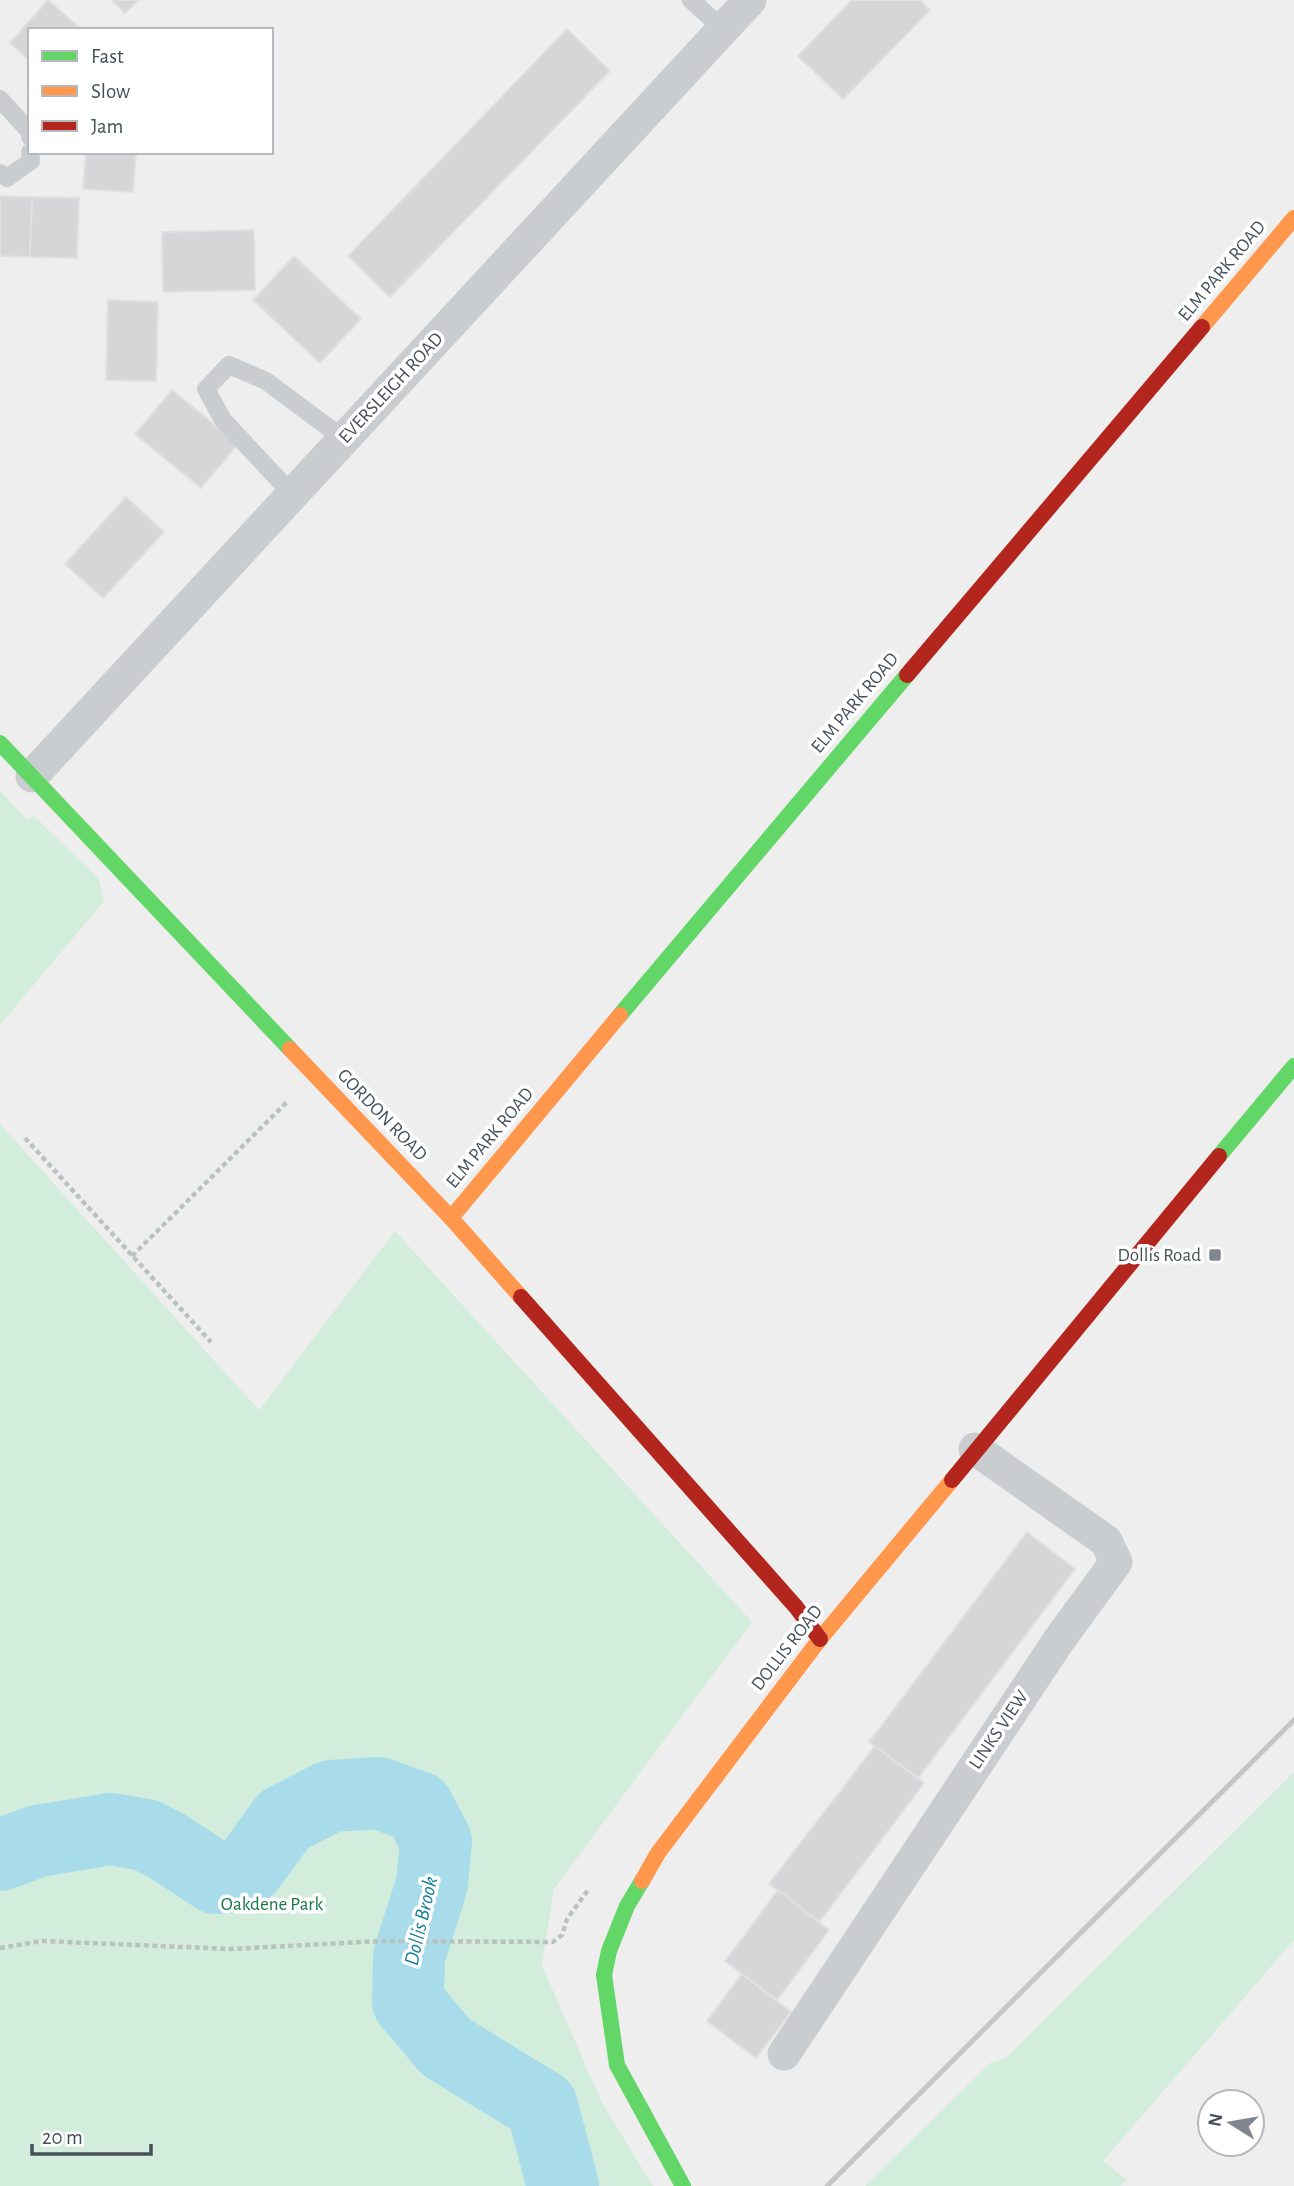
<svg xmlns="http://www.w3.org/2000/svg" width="1294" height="2186" viewBox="0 0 1294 2186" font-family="'Alegreya Sans',sans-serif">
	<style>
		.green { fill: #d3eddd }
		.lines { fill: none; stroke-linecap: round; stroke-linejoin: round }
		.river { stroke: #a8dcea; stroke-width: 72 }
		.building { fill: #d6d6d8; stroke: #e0e0e1; stroke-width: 2 }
		.path { stroke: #b8c3bf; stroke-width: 4.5; stroke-dasharray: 5 3.5; stroke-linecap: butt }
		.lane { stroke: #cacdcf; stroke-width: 18 }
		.street { stroke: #cacdcf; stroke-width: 33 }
		.fast { stroke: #63d668; stroke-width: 16 }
		.slow { stroke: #ff974d; stroke-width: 16 }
		.jam { stroke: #b3261e; stroke-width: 16 }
		.rail { stroke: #c4c6c8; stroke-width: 5 }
		.poi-dot { fill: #81878e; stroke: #fff; stroke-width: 2.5 }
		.labels { text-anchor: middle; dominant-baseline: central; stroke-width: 7; stroke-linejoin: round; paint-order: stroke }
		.street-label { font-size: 19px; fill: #46505a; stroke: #fff }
		.poi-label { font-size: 19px; fill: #46505a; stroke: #fff; text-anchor: end }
		.park-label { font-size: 19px; fill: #197849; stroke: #fff }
		.water-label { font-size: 21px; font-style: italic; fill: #107d9b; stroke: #fff }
	</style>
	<rect width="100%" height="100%" fill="#efeeee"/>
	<!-- green -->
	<g class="green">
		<path d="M 0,791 L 27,820 L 34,816 L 99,879 L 104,901 L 0,1025 Z"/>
		<path d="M 0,1124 L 259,1410 L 395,1231 L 752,1622 L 554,1889 L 542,1965 L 602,2103 L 653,2186 L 0,2186 Z"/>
		<path d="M 1294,1772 L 1294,1940 L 1103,2161 L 1127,2180 L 1120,2186 L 865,2186 L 990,2063 L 1006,2058 Z"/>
	</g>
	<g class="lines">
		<!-- river -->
		<path class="river" d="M 0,1855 L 38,1841 L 111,1829 L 146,1835 L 167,1846 L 216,1878 L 237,1877 L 249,1868 L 284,1820 L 331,1796 L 378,1793 L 418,1807 L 436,1841 L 432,1884 L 409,1956 L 408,2002 L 446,2047 L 542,2106 L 563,2186"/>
	</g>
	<!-- building -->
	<g class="building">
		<path d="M 48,0 L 81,29 L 30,30 L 30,61 L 10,43 Z"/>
		<path d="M 112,0 L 139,0 L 125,13 Z"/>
		<path d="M 852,0 L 920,0 L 930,10 L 843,99 L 798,56 Z"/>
		<path d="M 567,29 L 610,71 L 390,297 L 348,256 Z"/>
		<path d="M 86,152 L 136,153 L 133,192 L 83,189 Z"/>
		<path d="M 0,196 L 32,197 L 30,257 L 0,256 Z"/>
		<path d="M 32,197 L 79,198 L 77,258 L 30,257 Z"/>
		<path d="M 254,230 L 255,290 L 163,292 L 162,232 Z"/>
		<path d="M 294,256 L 361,319 L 320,363 L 253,300 Z"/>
		<path d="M 108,300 L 158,302 L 156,381 L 106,380 Z"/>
		<path d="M 172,390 L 238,444 L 201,488 L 135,434 Z"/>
		<path d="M 126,497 L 164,532 L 103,598 L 65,564 Z"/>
		<path d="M 1027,1532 L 1075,1569 L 918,1778 L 869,1742 Z"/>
		<path d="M 875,1746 L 924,1783 L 819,1922 L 769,1884 Z"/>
		<path d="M 778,1890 L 829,1930 L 777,2000 L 725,1961 Z"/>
		<path d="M 742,1974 L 791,2012 L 756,2058 L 707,2021 Z"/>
	</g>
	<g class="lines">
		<!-- path -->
		<g class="path">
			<path d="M 25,1138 L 211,1342"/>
			<path d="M 132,1256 L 288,1101"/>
			<path d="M 0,1948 L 42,1941 L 231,1949 L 381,1941 L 553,1942 L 562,1935 L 567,1919 L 588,1890"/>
		</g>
		<!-- lane -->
		<g class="lane">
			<path d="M 691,0 L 723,29"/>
			<path d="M 0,99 L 30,132 L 30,137"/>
			<path d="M 0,173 L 7,178 L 31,161 L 30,152"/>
			<path d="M 293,495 L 223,420 L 206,389 L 229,365 L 266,381 L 344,439"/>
		</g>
		<!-- street -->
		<g class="street">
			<path d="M 32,776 L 750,0"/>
			<path d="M 784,2054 L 1059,1640 L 1116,1562 L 1106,1541 L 975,1449"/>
		</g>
		<!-- fast -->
		<g class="fast">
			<path d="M 0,743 L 290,1049"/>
			<path d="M 620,1015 L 907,675"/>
			<path d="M 1219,1156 L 1294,1066"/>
			<path d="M 642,1881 L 627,1906 L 609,1951 L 604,1975 L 617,2065 L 683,2186"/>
		</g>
		<!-- slow -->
		<g class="slow">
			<path d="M 1202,327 L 1294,218"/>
			<path d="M 290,1049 L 451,1218 L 521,1297"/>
			<path d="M 451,1218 L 620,1015"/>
			<path d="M 642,1881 L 658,1853 L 820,1639 L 952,1480"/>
		</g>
		<!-- jam -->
		<g class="jam">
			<path d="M 907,675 L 1202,327"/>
			<path d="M 521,1297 L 796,1607 L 820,1639"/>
			<path d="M 952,1480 L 1219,1156"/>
		</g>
		<!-- rail -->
		<path class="rail" d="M 827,2186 L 1294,1720"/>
	</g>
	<!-- markers -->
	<rect class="poi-dot" x="1208" y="1248" width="14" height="14" rx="3.5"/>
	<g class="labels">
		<!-- street labels -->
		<g class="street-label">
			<text transform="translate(1222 271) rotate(-50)">ELM PARK ROAD</text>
			<text transform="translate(391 388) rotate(-47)">EVERSLEIGH ROAD</text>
			<text transform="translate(855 703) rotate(-50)">ELM PARK ROAD</text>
			<text transform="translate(382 1115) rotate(46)">GORDON ROAD</text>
			<text transform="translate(490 1138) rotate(-50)">ELM PARK ROAD</text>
			<text transform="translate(787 1648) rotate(-52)">DOLLIS ROAD</text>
			<text transform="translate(999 1730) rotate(-56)">LINKS VIEW</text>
		</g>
		<!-- poi labels -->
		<g class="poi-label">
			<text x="1201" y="1255">Dollis Road</text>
		</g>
		<!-- park labels -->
		<g class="park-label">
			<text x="272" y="1904">Oakdene Park</text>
		</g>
		<!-- water labels -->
		<g class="water-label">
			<text transform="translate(421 1921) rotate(-77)">Dollis Brook</text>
		</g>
	</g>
	<!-- legend -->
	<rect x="28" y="28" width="245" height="126" fill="#ffffff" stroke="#b5b9bd" stroke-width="2"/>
	<rect x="42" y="51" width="35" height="10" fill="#63d668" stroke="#b5b9bd" stroke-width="2"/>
	<text x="91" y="63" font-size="21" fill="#46505a">Fast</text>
	<rect x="42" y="86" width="35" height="10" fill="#ff974d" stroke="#b5b9bd" stroke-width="2"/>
	<text x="91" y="98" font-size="21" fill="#46505a">Slow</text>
	<rect x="42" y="121" width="35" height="10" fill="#b3261e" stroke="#b5b9bd" stroke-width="2"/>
	<text x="91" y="133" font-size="21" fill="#46505a">Jam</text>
	<!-- north arrow -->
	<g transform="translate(1231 2123) rotate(281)"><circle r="33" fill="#ffffff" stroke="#b5b9bd" stroke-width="2"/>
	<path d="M0-5L12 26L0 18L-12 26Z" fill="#81878e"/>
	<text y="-10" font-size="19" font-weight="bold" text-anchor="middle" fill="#46505a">N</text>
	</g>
	<!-- scale -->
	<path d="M32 2144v10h119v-10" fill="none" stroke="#46505a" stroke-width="3.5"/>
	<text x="42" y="2144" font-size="21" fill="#46505a" stroke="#ffffff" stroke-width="5" paint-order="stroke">20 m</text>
</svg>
